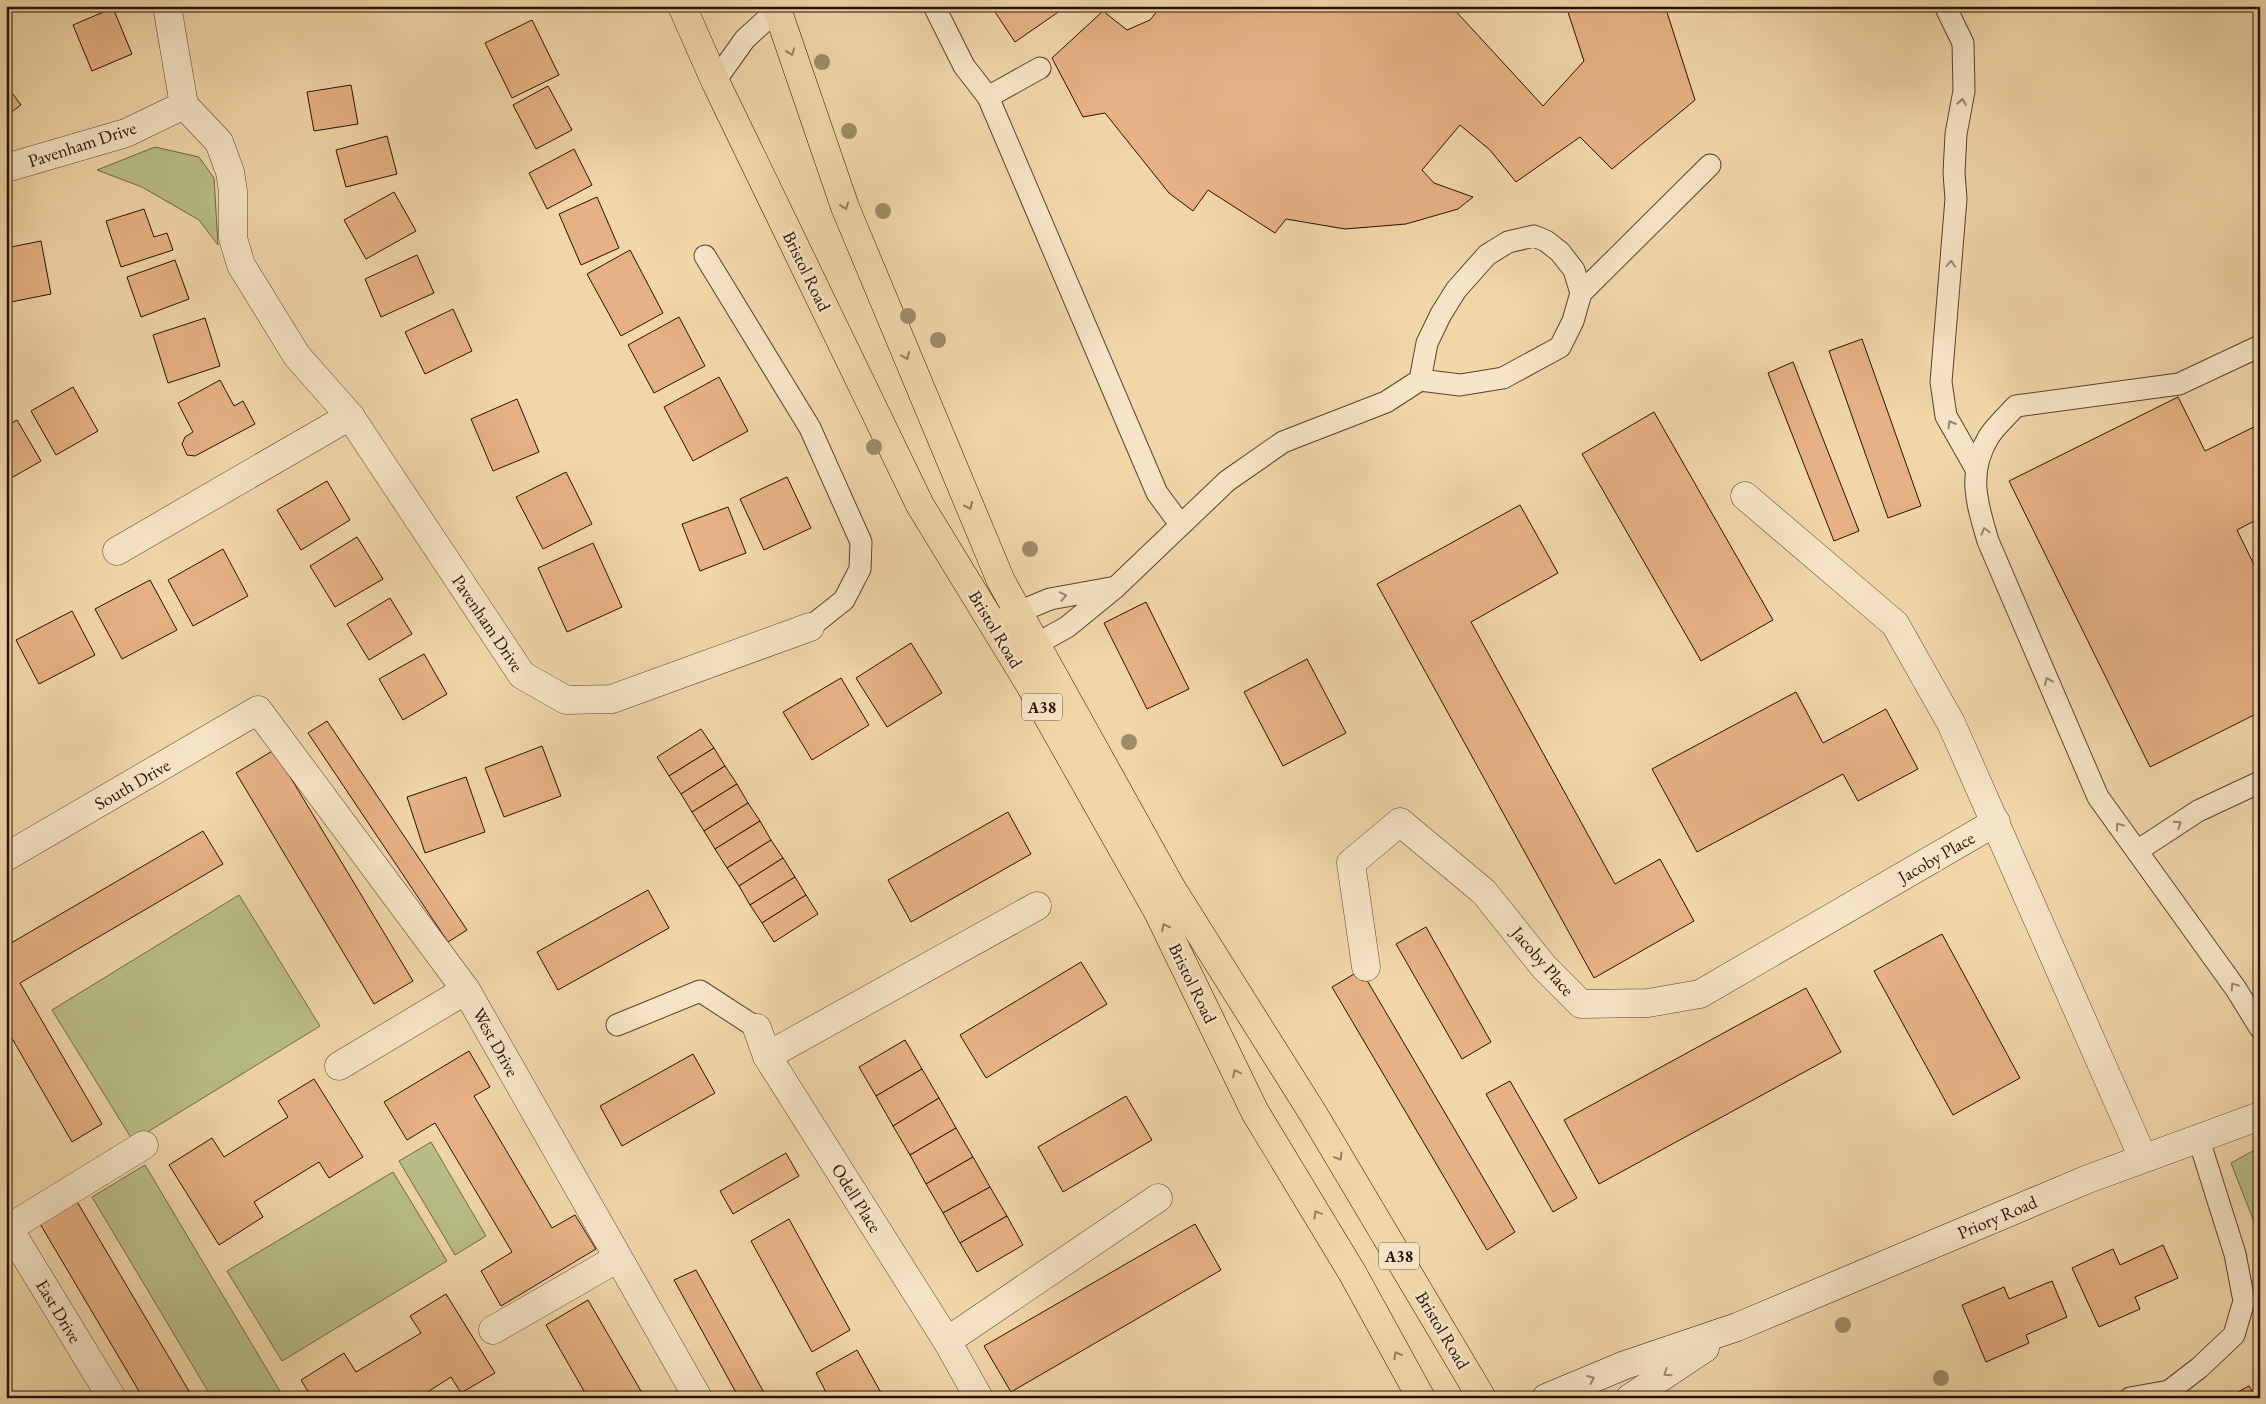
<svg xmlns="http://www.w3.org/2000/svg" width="2266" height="1404" viewBox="0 0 2266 1404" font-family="'EB Garamond',serif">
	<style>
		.green { fill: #b9be88; stroke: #706846 }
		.building { fill: #e6b184; stroke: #281105 }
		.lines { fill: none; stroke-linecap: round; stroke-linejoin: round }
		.lane-casing { stroke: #5a422e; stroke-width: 23 }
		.street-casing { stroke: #5a422e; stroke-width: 29 }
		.secondary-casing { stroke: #281105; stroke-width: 29 }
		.highway-casing { stroke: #281105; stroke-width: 29 }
		.lane { stroke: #f6e4c6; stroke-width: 21 }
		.street { stroke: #f6e4c6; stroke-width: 28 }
		.secondary { stroke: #f6e4c6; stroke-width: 28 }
		.highway { stroke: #f1d6a8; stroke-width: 28 }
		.tree { fill: #9e8b68 }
		.oneway { stroke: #977d5f }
		.oneway2 { stroke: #99856f }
		.labels { text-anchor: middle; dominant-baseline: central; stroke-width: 5; stroke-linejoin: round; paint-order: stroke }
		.shield { fill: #f6e4c6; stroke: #66503f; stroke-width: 1 }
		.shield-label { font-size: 16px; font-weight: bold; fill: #281105 }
		.street-label { font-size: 18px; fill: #281105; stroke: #f6e4c6 }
	</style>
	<rect width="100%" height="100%" fill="#f1d6a8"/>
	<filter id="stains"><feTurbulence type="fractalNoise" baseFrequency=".004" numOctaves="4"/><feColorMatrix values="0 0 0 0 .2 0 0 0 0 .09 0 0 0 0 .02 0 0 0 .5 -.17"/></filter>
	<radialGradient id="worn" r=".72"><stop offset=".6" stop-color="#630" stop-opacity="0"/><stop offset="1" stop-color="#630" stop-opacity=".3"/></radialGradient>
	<!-- green -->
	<g class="green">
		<path d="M 155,147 L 199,157 L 214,178 L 218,245 L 199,220 L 142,187 L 97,170 Z"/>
		<path d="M 239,895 L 320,1026 L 133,1141 L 52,1010 Z"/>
		<path d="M 431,1142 L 486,1236 L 455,1255 L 399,1161 Z"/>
		<path d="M 2260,1147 L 2260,1237 L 2231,1163 Z"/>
		<path d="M 145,1165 L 284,1398 L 212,1398 L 92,1197 Z"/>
		<path d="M 393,1172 L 447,1261 L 282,1361 L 227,1271 Z"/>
	</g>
	<!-- building -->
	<g class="building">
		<path d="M 287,6 L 311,6 L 288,12 Z"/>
		<path d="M 346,6 L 369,6 L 348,12 Z"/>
		<path d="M 991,6 L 1067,6 L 1015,42 Z"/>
		<path d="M 1161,6 L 1451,6 L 1543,106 L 1584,61 L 1566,6 L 1665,6 L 1695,100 L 1612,169 L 1580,137 L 1516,182 L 1490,150 L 1460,125 L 1422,170 L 1434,183 L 1473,197 L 1458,209 L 1406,224 L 1345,229 L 1286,219 L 1275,233 L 1208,190 L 1193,211 L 1169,193 L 1105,113 L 1083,117 L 1052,58 L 1103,11 L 1127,30 L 1150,20 Z"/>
		<path d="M 113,8 L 132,54 L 92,71 L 73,25 Z"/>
		<path d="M 532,20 L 559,75 L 512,98 L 485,43 Z"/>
		<path d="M 6,85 L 21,105 L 6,116 Z"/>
		<path d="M 351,85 L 358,124 L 314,131 L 307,92 Z"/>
		<path d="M 548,86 L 572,130 L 536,149 L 513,105 Z"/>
		<path d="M 387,136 L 397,174 L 346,187 L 336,150 Z"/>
		<path d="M 574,149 L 592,185 L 547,209 L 529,173 Z"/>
		<path d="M 394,192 L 416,231 L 366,259 L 344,220 Z"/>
		<path d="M 597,197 L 619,248 L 581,265 L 559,214 Z"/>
		<path d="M 144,209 L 154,237 L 167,233 L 173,250 L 121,267 L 106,221 Z"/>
		<path d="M 41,241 L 51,294 L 11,302 L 6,277 L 6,248 Z"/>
		<path d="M 630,250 L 663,313 L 621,336 L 587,274 Z"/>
		<path d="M 417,255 L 434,293 L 381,317 L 365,279 Z"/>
		<path d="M 175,260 L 189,299 L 141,317 L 127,277 Z"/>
		<path d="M 453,309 L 472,351 L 425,374 L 405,332 Z"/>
		<path d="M 679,317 L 705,366 L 654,393 L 628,345 Z"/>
		<path d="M 205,318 L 220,366 L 168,383 L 153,335 Z"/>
		<path d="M 1862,339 L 1921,506 L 1888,518 L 1829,351 Z"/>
		<path d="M 1793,362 L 1859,531 L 1834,541 L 1768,373 Z"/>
		<path d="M 719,377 L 748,431 L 693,461 L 664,407 Z"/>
		<path d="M 220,380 L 234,406 L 243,401 L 255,424 L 195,456 L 187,455 L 182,444 L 185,437 L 193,432 L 178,403 Z"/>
		<path d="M 73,387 L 98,431 L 56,455 L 31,411 Z"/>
		<path d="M 2178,397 L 2205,451 L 2260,424 L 2260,518 L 2237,530 L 2260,577 L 2260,712 L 2150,767 L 2009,481 Z"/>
		<path d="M 517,399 L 539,452 L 493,471 L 471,419 Z"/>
		<path d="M 1654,412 L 1773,620 L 1701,661 L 1582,454 Z"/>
		<path d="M 17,420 L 41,461 L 6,481 L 6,426 Z"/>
		<path d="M 566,472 L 592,524 L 543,549 L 516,497 Z"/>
		<path d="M 787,477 L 811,528 L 764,550 L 740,499 Z"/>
		<path d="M 327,481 L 350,520 L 301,550 L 277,510 Z"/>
		<path d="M 1520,505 L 1558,573 L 1471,622 L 1615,884 L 1660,859 L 1694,921 L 1594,978 L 1377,584 Z"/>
		<path d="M 728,507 L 746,553 L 700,571 L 682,524 Z"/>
		<path d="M 357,537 L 383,579 L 335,607 L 310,566 Z"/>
		<path d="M 593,543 L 622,607 L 567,632 L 538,568 Z"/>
		<path d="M 223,549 L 248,596 L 193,626 L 168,580 Z"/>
		<path d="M 150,580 L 177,630 L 122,659 L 95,609 Z"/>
		<path d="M 390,598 L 412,634 L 369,660 L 347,624 Z"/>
		<path d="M 1146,602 L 1189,689 L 1147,709 L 1104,623 Z"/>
		<path d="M 72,611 L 95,655 L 39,684 L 16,640 Z"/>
		<path d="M 911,643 L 942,693 L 887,727 L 856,678 Z"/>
		<path d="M 424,654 L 447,694 L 403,720 L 379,679 Z"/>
		<path d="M 1307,659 L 1346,733 L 1283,766 L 1244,692 Z"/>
		<path d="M 841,678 L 869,725 L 812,760 L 783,712 Z"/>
		<path d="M 1796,692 L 1823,743 L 1886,709 L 1918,769 L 1858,801 L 1843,774 L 1697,852 L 1652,769 Z"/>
		<path d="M 327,721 L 467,930 L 448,942 L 308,733 Z"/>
		<path d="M 701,729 L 714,748 L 669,776 L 657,757 Z"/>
		<path d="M 542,746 L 561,796 L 504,817 L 485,768 Z"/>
		<path d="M 714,748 L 725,766 L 681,794 L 669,776 Z"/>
		<path d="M 274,750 L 413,981 L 374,1004 L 236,773 Z"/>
		<path d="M 725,766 L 737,784 L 692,812 L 681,794 Z"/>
		<path d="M 466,777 L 485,832 L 425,853 L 407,797 Z"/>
		<path d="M 737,784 L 748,803 L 704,831 L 692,812 Z"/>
		<path d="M 748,803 L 760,821 L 715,849 L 704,831 Z"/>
		<path d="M 1008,812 L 1031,854 L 911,922 L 888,880 Z"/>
		<path d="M 760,821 L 771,840 L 727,868 L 715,849 Z"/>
		<path d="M 203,831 L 223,864 L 20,983 L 102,1124 L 72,1142 L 6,1028 L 6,946 Z"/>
		<path d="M 771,840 L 783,858 L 739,886 L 727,868 Z"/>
		<path d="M 783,858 L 795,877 L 750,905 L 739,886 Z"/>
		<path d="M 795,877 L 806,895 L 762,923 L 750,905 Z"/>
		<path d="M 648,890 L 669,928 L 558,990 L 537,952 Z"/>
		<path d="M 806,895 L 818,914 L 774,942 L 762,923 Z"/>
		<path d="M 1426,927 L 1491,1042 L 1462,1059 L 1396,944 Z"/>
		<path d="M 1942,934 L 2020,1078 L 1953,1115 L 1874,971 Z"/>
		<path d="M 1081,962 L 1107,1004 L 986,1078 L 960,1035 Z"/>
		<path d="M 1361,970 L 1515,1232 L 1487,1250 L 1332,987 Z"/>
		<path d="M 1806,988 L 1841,1052 L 1599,1184 L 1564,1120 Z"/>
		<path d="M 905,1040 L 922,1069 L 876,1096 L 859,1067 Z"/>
		<path d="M 469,1051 L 490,1087 L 474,1096 L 552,1228 L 575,1215 L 596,1249 L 501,1306 L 481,1271 L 512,1252 L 435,1123 L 407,1140 L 384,1102 Z"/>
		<path d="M 693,1054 L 715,1093 L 622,1146 L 600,1106 Z"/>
		<path d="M 922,1069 L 939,1098 L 893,1126 L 876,1096 Z"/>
		<path d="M 314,1079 L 363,1157 L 329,1178 L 319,1162 L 254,1202 L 263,1217 L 219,1245 L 169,1165 L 212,1138 L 224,1157 L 288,1117 L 278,1101 Z"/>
		<path d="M 1510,1081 L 1577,1198 L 1553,1212 L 1486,1094 Z"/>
		<path d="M 1126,1096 L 1152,1140 L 1063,1192 L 1038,1147 Z"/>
		<path d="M 939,1098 L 956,1128 L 910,1155 L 893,1126 Z"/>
		<path d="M 956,1128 L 973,1157 L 926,1184 L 910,1155 Z"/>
		<path d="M 786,1153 L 799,1176 L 733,1214 L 720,1191 Z"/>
		<path d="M 973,1157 L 990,1187 L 943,1213 L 926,1184 Z"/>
		<path d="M 990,1187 L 1007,1216 L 960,1243 L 943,1213 Z"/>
		<path d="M 76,1200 L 193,1398 L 143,1398 L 39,1222 Z"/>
		<path d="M 1007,1216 L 1023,1245 L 977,1272 L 960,1243 Z"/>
		<path d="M 789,1219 L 850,1330 L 812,1352 L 751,1241 Z"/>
		<path d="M 1195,1224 L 1221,1270 L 1011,1392 L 984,1346 Z"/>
		<path d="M 2163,1245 L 2178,1278 L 2135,1297 L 2140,1309 L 2099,1327 L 2072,1268 L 2113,1249 L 2120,1265 Z"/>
		<path d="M 696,1270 L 767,1398 L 739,1398 L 674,1280 Z"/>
		<path d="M 2052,1281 L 2067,1317 L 2026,1335 L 2029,1343 L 1986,1362 L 1962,1305 L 2004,1287 L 2009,1299 Z"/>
		<path d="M 446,1294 L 495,1373 L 461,1393 L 451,1377 L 418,1398 L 312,1398 L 301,1380 L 344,1353 L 356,1372 L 421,1333 L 410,1316 Z"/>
		<path d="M 588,1300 L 645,1398 L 588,1398 L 546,1325 Z"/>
		<path d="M 857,1350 L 884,1398 L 829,1398 L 816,1373 Z"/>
		<path d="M 2249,1386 L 2256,1398 L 2227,1398 Z"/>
	</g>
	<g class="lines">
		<defs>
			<g id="lane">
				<path d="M 934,6 L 964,66 L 988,97 L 1157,493 L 1180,524"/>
				<path d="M 1945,6 L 1963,43 L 1964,91 L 1956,134 L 1954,173 L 1956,199 L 1941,382 L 1946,416 L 1975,467"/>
				<path d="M 715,81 L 745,39 L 777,10"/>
				<path d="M 988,97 L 1040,68"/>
				<path d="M 705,256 L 810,428 L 861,542 L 860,569 L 844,600 L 810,627"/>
				<path d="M 1581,293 L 1710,165"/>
				<path d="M 2260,346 L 2179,384 L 2016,406 C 2007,416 1995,426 1988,438 C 1967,473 1977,504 1988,541 L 2098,797 L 2236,989 L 2260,1028"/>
				<path d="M 1116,587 L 1227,481 L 1283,442 L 1386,402 L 1420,380 L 1427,343 L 1441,314 L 1456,290 L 1487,255 L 1508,242 L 1534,236 L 1546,241 L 1560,252 L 1574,270 L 1581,293 L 1573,321 L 1560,347 L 1503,378 L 1460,385 L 1420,380"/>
				<path d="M 1004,618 L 1050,599 L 1116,587 L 1067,627 L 1024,651"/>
				<path d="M 2137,851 L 2198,811 L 2260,782"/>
				<path d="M 617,1025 L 700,991 L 757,1028"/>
				<path d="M 2130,1398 L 2169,1391 L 2199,1368 L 2234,1335 L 2244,1301 L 2235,1254 L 2199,1140"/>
			</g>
			<g id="street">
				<path d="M 167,6 L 184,105 L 219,142 L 230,172 L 233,191 L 233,238 L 241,265 L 297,356 L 350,416 L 522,675 L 566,700 L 612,699 L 810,627"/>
				<path d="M 6,168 L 126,133 L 184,105"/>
				<path d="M 1745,496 L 1895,624 L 1951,723 L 2143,1158"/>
				<path d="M 117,551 L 350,416"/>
				<path d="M 6,857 L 258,710 L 466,990 L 698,1398"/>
				<path d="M 1366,967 L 1351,863 L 1400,822 L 1484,892 L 1544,967 L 1581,1004 L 1648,1003 L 1700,994 L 1996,822"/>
				<path d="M 757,1028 L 767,1056 L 947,1341 L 979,1398"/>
				<path d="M 767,1056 L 1037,906"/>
				<path d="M 339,1066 L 466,990"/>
				<path d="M 6,1224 L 112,1398"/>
				<path d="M 9,1228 L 144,1145"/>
				<path d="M 493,1330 L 618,1258"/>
				<path d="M 947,1341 L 1158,1198"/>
			</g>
			<g id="secondary">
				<path d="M 1546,1398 L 1625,1365 L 1737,1327 L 2088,1179 L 2260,1116"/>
				<path d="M 1630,1398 L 1705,1348"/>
			</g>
			<g id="highway">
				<path d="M 682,6 L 715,81 L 920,505 L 1030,685 L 1157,910 L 1255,1112 L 1353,1274 L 1421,1398"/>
				<path d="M 776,6 L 845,207 L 1001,581 L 1172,889 L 1314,1115 L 1482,1398"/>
			</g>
		</defs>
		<!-- lane casing -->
		<use href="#lane" class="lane-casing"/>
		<!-- street casing -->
		<use href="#street" class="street-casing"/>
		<!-- secondary casing -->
		<use href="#secondary" class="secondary-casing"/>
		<!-- highway casing -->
		<use href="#highway" class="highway-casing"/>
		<!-- lane -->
		<use href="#lane" class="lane"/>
		<!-- street -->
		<use href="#street" class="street"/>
		<!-- secondary -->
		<use href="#secondary" class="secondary"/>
		<!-- highway -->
		<use href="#highway" class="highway"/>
	</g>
	<!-- trees -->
	<g class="tree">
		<circle cx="822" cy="62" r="8"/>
		<circle cx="849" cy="131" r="8"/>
		<circle cx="883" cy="211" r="8"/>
		<circle cx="908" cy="316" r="8"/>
		<circle cx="938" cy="340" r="8"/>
		<circle cx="874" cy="447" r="8"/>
		<circle cx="1030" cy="549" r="8"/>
		<circle cx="1129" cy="742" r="8"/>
		<circle cx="1843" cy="1325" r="8"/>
		<circle cx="1941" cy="1378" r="8"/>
	</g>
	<!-- one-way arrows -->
	<defs><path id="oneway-chevron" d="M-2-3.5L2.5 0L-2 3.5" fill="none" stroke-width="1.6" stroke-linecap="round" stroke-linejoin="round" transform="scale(1.25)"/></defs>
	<g class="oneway">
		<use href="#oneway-chevron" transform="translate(791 52) rotate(71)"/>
		<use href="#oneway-chevron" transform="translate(845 206) rotate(70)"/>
		<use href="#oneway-chevron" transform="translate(906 356) rotate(67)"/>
		<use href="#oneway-chevron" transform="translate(969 506) rotate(67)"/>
		<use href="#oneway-chevron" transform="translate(1165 927) rotate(-116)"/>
		<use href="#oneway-chevron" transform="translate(1236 1073) rotate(-116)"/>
		<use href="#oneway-chevron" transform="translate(1339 1157) rotate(59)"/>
		<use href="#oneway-chevron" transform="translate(1317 1214) rotate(-121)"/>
		<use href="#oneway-chevron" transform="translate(1397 1355) rotate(-119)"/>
	</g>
	<g class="oneway2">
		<use href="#oneway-chevron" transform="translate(1962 102) rotate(-80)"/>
		<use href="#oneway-chevron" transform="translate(1951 264) rotate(-86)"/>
		<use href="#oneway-chevron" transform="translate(1951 424) rotate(-120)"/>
		<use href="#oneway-chevron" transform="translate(1985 531) rotate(-106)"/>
		<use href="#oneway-chevron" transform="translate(1063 596) rotate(-11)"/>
		<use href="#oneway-chevron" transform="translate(2048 681) rotate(-113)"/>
		<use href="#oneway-chevron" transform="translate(2178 824) rotate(-33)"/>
		<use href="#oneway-chevron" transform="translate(2119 826) rotate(-126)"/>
		<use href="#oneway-chevron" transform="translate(2234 986) rotate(-124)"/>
		<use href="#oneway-chevron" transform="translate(1667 1373) rotate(146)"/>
		<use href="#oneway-chevron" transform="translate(1591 1379) rotate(-23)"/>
	</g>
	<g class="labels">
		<!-- shield labels -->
		<g class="shield">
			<rect x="1022" y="693.5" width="40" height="27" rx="4"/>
			<rect x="1379" y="1242.5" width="40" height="27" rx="4"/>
		</g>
		<g class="shield-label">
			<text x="1042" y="707">A38</text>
			<text x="1399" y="1256">A38</text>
		</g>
		<!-- street labels -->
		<g class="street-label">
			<text transform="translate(82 144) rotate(-18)">Pavenham Drive</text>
			<text transform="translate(807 271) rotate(64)">Bristol Road</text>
			<text transform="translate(488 623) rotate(56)">Pavenham Drive</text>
			<text transform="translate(996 629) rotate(59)">Bristol Road</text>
			<text transform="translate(132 784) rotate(-30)">South Drive</text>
			<text transform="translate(1936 857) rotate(-30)">Jacoby Place</text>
			<text transform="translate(1543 961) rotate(49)">Jacoby Place</text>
			<text transform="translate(1193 983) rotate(64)">Bristol Road</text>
			<text transform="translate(496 1042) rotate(61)">West Drive</text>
			<text transform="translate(857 1198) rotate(58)">Odell Place</text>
			<text transform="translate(1997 1217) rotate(-23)">Priory Road</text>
			<text transform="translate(59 1311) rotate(59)">East Drive</text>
			<text transform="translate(1443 1330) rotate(59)">Bristol Road</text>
		</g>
	</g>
	<!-- margin -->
	<rect width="2266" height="1404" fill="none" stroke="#f1d6a8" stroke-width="25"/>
	<rect x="8" y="8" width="2251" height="1389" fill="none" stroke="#281105" stroke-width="2.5"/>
	<rect x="12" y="12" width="2241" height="1379" fill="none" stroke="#281105"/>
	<rect width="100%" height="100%" filter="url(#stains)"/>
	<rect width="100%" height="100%" fill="url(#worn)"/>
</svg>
